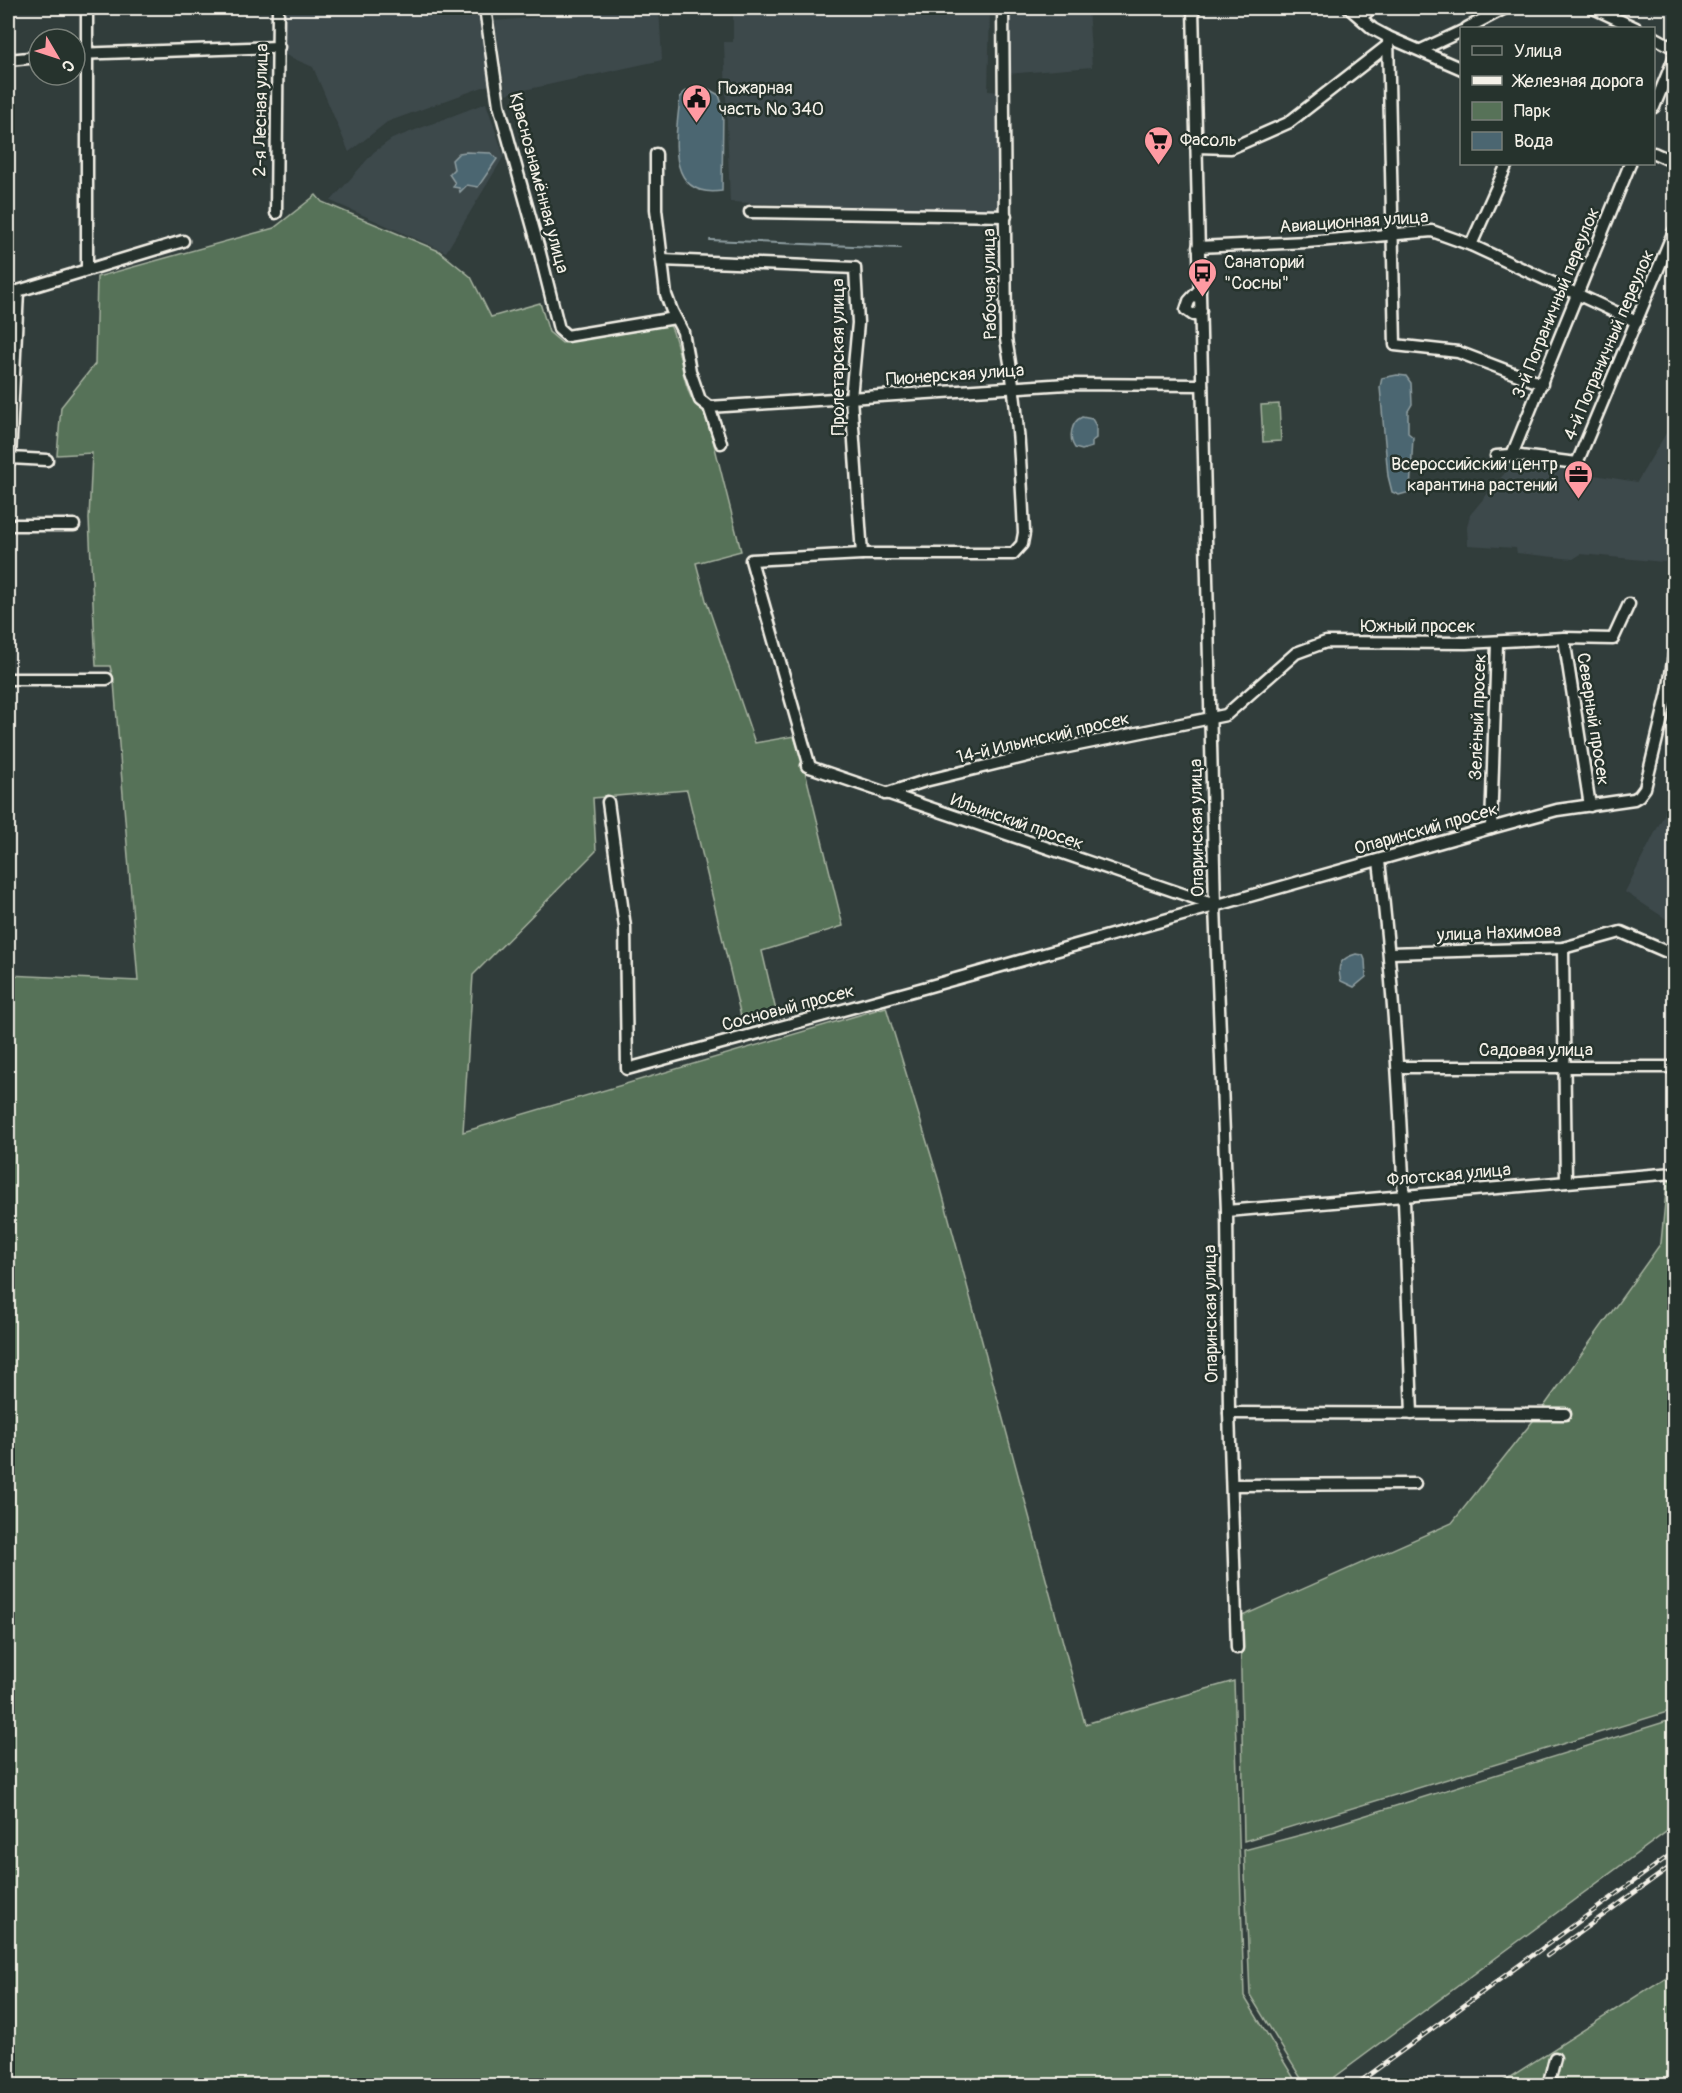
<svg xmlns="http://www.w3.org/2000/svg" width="1682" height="2093" viewBox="0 0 1682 2093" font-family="Pangolin,sans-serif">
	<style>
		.built { fill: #3e494c }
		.green { fill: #577258; stroke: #a6b2a0; stroke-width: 1.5 }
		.water { fill: #4b6671; stroke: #8f9ea1; stroke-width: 1.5 }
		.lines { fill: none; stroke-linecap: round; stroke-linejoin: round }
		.stream { stroke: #8f9ea1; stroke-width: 2 }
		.minor-casing { stroke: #f4f1e8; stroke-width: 15 }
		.minor { stroke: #26332d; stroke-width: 10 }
		.rail-casing { stroke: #f4f1e8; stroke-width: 4.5 }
		.rail { stroke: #26332d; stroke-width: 2; stroke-dasharray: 7; stroke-linecap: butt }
		.labels { text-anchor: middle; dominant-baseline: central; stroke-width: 5; stroke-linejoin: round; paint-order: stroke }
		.poi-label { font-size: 18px; fill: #f4f1e8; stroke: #26332d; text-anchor: start }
		.street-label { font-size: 18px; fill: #f4f1e8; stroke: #26332d }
	</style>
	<rect width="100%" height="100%" fill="#313d3b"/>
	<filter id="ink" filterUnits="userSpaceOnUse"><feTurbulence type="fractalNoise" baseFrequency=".0167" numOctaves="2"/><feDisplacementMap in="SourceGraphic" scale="12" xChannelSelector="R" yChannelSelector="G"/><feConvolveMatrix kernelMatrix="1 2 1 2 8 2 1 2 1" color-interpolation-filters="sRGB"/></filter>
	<g filter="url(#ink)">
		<!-- built -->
		<g class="built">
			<path d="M 283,8 L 480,8 L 491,84 L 387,122 L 349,152 L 313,67 L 283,54 Z"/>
			<path d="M 643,8 L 659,8 L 662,60 L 506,94 L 495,21 Z"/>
			<path d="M 713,8 L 990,8 L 988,91 L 999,92 L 1001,213 L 730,202 L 724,42 L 733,42 L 733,15 L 713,15 Z"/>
			<path d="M 1007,8 L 1088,8 L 1092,67 L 1007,74 Z"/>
			<path d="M 486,103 L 504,156 L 446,252 L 331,201 L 374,152 L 392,139 Z"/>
			<path d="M 1674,420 L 1674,563 L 1581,554 L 1573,559 L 1517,553 L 1516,548 L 1468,545 L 1467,527 L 1470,515 L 1514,462 L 1637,482 Z"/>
			<path d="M 1674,775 L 1674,924 L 1625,892 L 1664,815 Z"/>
		</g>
		<!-- green -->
		<g class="green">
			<path d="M 316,195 L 322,202 L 439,251 L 471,277 L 491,317 L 540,303 L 549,332 L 562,343 L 670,325 C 682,349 680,376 692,399 C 695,404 702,408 706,412 L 741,551 L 696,563 L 706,600 L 755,743 L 794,736 L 803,763 L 843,926 L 762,951 L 777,1015 L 743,1025 L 687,790 L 593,798 L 596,851 L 473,975 L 463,1132 L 886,1007 L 940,1185 L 1085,1724 L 1234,1681 L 1244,1996 L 1298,2085 L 8,2086 L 8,975 L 138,981 L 114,682 L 110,666 L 96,666 L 89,519 L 92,453 L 57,455 L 61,407 L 95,364 L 97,277 L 274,228 Z"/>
			<path d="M 1279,404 L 1281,441 L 1263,442 L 1261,405 Z"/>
			<path d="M 1674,1181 L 1674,1710 L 1244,1841 L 1240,1617 L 1452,1523 L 1540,1412 L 1661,1243 L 1667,1182 Z"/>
			<path d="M 1674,1719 L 1674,1826 L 1324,2085 L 1305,2085 L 1250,1995 L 1244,1850 L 1312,1832 Z"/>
			<path d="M 1674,1972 L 1674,2085 L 1496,2086 Z"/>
		</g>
		<!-- water -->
		<g class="water">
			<path d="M 708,89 L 719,95 L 723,107 L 722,191 C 664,199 676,135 680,98 C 684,89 694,88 703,92 Z"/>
			<path d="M 466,152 L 491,153 L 497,159 L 478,187 L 467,185 L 460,192 L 459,188 L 453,187 L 455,183 L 449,174 L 454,169 L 452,160 L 459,153 Z"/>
			<path d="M 1397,375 L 1406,376 L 1411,383 L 1412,404 L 1408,411 L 1408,433 L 1413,437 L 1410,492 L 1399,495 L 1392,492 L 1388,476 L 1380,387 L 1382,378 Z"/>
			<path d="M 1082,417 L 1092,419 L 1096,426 L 1096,438 L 1092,441 L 1092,447 L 1082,450 L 1075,448 C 1068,438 1071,422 1082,417 Z"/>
			<path d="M 1356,954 L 1363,955 L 1365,960 L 1366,977 L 1354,987 L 1341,981 C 1336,965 1341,958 1356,954 Z"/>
		</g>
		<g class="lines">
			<!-- stream -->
			<path class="stream" d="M 710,240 L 901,248"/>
			<defs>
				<g id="minor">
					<path d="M 485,8 L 499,105 L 539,249 L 559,329 L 567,336 L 675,318"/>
					<path d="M 1193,8 L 1215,906 L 1227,1211 L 1229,1413 L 1237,1648"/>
					<path d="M 1349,8 L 1373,29 L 1388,37 L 1462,69"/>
					<path d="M 1593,8 L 1636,28"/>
					<path d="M 1361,18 L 1371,8"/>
					<path d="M 1467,28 L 1505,8"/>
					<path d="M 1388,37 L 1395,345 L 1458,352 L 1542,384"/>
					<path d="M 1654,37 L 1674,48"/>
					<path d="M 1421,50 L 1462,31"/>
					<path d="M 75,54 L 279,47"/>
					<path d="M 8,60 L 39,57"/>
					<path d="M 1654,107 L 1674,58"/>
					<path d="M 1196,147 L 1231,148 L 1288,123 L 1387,46"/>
					<path d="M 1654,153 L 1674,162"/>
					<path d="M 656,154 L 656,209 L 666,295 L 672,311 L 683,332 L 690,371 L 700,400 L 709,407 L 721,443"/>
					<path d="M 750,212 L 1006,216"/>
					<path d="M 276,213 L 278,8"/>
					<path d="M 1471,245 L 1507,164"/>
					<path d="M 1198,247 L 1307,242 L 1432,231 L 1471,245 L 1637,322"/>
					<path d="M 662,260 L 855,268 L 858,323 L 851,398 L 862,554"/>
					<path d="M 87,270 L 87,8"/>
					<path d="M 1200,289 L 1189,301 L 1186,310 L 1193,315 L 1201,311"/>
					<path d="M 18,291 L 10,458 L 47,460"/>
					<path d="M 8,294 L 183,241"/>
					<path d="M 709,407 L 1067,384 L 1202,385"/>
					<path d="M 1512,455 L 1630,164"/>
					<path d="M 1496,456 L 1512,455 L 1577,463 L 1674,231"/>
					<path d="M 8,525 L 74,525"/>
					<path d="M 1564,638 L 1590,806"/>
					<path d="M 8,679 L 107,679"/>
					<path d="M 807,766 L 1215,905"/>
					<path d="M 810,767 L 751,560 L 862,554 L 1013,554 L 1022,544 L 1024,533 C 1021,468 1018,404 1006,339 L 1003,8"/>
					<path d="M 885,794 L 925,781 L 1048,751 L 1226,715 L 1296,653 L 1326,642 L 1466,643 L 1564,638 L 1613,639 L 1629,604"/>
					<path d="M 608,802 L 625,927 L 627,1069 L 927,987 L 1491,828 L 1557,810 L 1634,799 L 1639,796 L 1645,788 L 1668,693 L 1674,655"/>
					<path d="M 1491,828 L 1497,643"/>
					<path d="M 1379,861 C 1401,1044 1405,1229 1412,1414"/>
					<path d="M 1563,948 L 1566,1182"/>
					<path d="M 1390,953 L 1563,948 L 1621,932 L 1674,955"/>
					<path d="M 1398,1067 L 1674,1067"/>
					<path d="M 1227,1211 L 1674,1173"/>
					<path d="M 1229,1413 L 1565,1414"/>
					<path d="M 1232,1485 L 1415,1484"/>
					<path d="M 1548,2086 L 1555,2058"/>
				</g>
			</defs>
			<!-- minor casing -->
			<use href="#minor" class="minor-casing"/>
			<!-- minor -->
			<use href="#minor" class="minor"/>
			<defs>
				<g id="rail">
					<path d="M 1547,1956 L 1674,1864"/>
					<path d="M 1354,2086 L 1674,1852"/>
				</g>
			</defs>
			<!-- rail casing -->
			<use href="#rail" class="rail-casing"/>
			<!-- rail -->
			<use href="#rail" class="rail"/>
		</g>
	</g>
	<!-- icons -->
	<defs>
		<symbol id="civic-pin" viewBox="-11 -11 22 30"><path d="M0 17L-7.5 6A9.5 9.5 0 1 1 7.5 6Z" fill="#ff9aa2" stroke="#26332d"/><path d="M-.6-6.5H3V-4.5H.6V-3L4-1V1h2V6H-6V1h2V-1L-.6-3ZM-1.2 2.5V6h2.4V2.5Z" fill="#111"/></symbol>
		<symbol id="supermarket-pin" viewBox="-11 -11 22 30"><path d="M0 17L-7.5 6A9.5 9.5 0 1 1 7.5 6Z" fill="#ff9aa2" stroke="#26332d"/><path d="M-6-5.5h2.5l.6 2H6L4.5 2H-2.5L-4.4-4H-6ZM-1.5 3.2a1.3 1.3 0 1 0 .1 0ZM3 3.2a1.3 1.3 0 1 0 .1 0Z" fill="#111"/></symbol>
		<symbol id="bus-pin" viewBox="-11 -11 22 30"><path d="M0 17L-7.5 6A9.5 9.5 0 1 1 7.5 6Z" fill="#ff9aa2" stroke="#26332d"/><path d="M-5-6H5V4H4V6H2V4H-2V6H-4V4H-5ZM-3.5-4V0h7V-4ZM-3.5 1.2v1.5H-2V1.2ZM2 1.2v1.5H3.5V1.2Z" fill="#111"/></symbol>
		<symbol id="office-pin" viewBox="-11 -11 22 30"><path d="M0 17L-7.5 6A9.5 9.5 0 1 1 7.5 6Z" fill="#ff9aa2" stroke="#26332d"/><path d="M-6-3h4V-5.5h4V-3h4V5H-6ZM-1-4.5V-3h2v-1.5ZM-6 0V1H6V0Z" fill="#111"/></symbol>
	</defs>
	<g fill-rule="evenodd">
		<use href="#civic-pin" x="680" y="82" width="33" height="45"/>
		<use href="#supermarket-pin" x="1142" y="124" width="33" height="45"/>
		<use href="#bus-pin" x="1186" y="256" width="33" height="45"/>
		<use href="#office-pin" x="1562" y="458" width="33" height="45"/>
	</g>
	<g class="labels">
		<!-- poi labels -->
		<g class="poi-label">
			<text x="718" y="88">Пожарная<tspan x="718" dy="21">часть № 340</tspan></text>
			<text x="1180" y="140">Фасоль</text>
			<text x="1224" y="262">Санаторий<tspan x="1224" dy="21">"Сосны"</tspan></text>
			<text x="1558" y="464" text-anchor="end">Всероссийский центр<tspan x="1558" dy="21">карантина растений</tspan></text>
		</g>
		<!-- street labels -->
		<g class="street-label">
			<text transform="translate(261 110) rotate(-89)">2-я Лесная улица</text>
			<text transform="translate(539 183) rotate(75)">Краснознамённая улица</text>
			<text transform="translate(1354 222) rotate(-4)">Авиационная улица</text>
			<text transform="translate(990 284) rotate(-91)">Рабочая улица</text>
			<text transform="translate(1556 303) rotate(-68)">3-й Пограничный переулок</text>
			<text transform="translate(1609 345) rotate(-67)">4-й Пограничный переулок</text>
			<text transform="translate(838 357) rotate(-90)">Пролетарская улица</text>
			<text transform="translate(955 375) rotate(-4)">Пионерская улица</text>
			<text x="1418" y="626">Южный просек</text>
			<text transform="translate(1478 717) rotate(-88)">Зелёный просек</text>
			<text transform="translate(1593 719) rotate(81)">Северный просек</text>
			<text transform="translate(1043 738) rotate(-13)">14-й Ильинский просек</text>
			<text transform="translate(1017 822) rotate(19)">Ильинский просек</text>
			<text transform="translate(1197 828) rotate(-91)">Опаринская улица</text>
			<text transform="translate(1426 829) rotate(-16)">Опаринский просек</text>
			<text transform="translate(1499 933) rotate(-2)">улица Нахимова</text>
			<text transform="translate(788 1008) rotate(-15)">Сосновый просек</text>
			<text x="1536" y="1050">Садовая улица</text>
			<text transform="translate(1449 1175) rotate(-5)">Флотская улица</text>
			<text transform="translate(1211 1314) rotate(-91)">Опаринская улица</text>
		</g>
	</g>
	<!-- margin -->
	<rect width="1682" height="2093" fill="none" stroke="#26332d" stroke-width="30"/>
	<rect x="15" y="15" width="1652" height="2063" fill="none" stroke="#f4f1e8" stroke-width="2" filter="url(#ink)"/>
	<!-- legend -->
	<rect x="1460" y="27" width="195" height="138" fill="#26332d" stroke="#787f78" stroke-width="1.5"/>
	<rect x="1472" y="46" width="30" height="9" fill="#26332d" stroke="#787f78" stroke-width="1.5"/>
	<text x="1514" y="57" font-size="18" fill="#f4f1e8">Улица</text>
	<rect x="1472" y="76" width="30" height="9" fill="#f4f1e8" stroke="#787f78" stroke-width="1.5"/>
	<text x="1514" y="87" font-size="18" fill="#f4f1e8">Железная дорога</text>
	<rect x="1472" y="102" width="30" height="18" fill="#577258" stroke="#787f78" stroke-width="1.5"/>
	<text x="1514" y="117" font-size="18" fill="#f4f1e8">Парк</text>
	<rect x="1472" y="132" width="30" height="18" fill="#4b6671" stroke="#787f78" stroke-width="1.5"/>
	<text x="1514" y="147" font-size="18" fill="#f4f1e8">Вода</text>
	<!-- north arrow -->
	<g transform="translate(57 57) rotate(129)"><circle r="28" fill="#26332d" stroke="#787f78" stroke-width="1.5"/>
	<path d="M0-4.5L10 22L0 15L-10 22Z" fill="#ff9aa2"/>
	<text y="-9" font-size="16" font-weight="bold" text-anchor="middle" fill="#f4f1e8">С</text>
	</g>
</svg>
